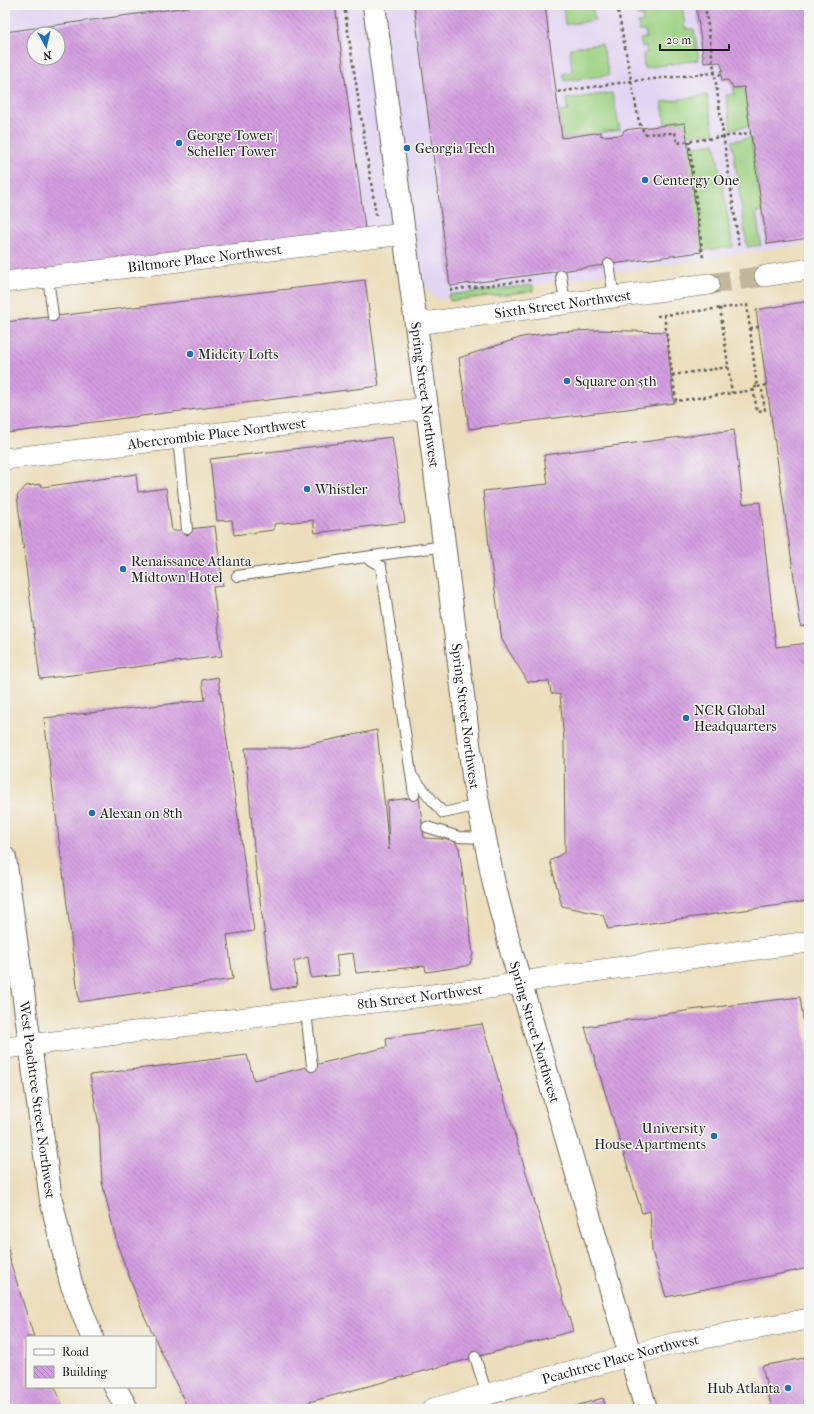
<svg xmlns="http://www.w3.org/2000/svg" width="814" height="1414" viewBox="0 0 814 1414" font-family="'IM FELL French Canon',serif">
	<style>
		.built { fill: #e2d4f3; fill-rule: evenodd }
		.grass { fill: #9dd283; stroke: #5c7750 }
		.building { fill: url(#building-back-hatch); fill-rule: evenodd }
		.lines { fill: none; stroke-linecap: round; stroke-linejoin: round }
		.minor-tunnel { stroke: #c2b79c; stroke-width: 21; stroke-dasharray: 21 10; stroke-linecap: butt }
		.service-casing { stroke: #656054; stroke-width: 12 }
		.minor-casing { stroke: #656054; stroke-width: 22 }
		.secondary-casing { stroke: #656054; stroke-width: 24 }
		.path { stroke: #656054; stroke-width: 2.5; stroke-dasharray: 3 3; stroke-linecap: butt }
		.service { stroke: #fff; stroke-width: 10 }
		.minor { stroke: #fff; stroke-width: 21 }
		.secondary { stroke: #fff; stroke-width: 22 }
		.poi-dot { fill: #1f6fb2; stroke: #f6f6f2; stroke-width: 1.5 }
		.labels { text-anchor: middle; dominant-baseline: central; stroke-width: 3; stroke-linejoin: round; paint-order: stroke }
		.poi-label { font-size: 14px; fill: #1c1c1c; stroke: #f6f6f2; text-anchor: start }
		.street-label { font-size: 14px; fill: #1c1c1c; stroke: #f6f6f2 }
	</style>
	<defs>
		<pattern id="building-back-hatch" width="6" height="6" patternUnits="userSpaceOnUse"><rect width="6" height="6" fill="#d39de0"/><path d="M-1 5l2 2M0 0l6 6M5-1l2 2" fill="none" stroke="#aa7fb5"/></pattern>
	</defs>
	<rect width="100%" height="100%" fill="#f6f6f2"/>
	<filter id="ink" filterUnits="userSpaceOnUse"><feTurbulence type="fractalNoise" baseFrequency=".025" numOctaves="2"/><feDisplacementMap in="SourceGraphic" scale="8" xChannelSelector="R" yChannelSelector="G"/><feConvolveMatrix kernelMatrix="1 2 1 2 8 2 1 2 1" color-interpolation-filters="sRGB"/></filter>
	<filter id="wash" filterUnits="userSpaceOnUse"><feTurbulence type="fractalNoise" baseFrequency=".012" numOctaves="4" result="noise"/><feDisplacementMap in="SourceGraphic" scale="16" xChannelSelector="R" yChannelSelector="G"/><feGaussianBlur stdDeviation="0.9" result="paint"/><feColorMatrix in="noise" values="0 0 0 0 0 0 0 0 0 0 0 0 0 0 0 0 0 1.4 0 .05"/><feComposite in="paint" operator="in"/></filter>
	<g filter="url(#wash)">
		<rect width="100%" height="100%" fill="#ecdebc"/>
		<!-- built -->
		<path class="built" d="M 5,5 L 809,5 L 809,243 L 437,300 L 379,238 L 5,281 ZM 34,34 L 58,34 L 58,58 L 34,58 Z"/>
		<!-- grass -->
		<g class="grass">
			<path d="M 563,5 L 592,5 L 595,20 L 565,25 Z"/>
			<path d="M 641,5 L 682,5 L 685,29 L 694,29 L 699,60 L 644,68 L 643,54 L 647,53 L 646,46 L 642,47 L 640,39 L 646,38 L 645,31 L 639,31 L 638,23 L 643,22 L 642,15 L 637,16 L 636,7 L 641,7 Z"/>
			<path d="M 602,44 L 609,75 L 565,81 L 563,74 L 572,72 L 570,48 Z"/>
			<path d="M 744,87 L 750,126 L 731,129 L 726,95 L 735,94 L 733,88 Z"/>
			<path d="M 612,93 L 620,130 L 562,138 L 559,112 L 568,111 L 566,99 Z"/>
			<path d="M 707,95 L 714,133 L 685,135 L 683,122 L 665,124 L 662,102 Z"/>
			<path d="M 751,138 L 762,212 L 756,212 L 761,245 L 747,247 L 732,141 Z"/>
			<path d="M 715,143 L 733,247 L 700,251 L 687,147 Z"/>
			<path d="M 533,285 L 533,291 L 450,301 L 448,295 Z"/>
		</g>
		<g id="blocks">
			<!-- building -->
			<g class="building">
				<path d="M 202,5 L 335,5 L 365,228 L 5,277 L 5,32 ZM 34,34 L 58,34 L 58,58 L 34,58 Z"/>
				<path d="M 414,5 L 545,5 L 562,138 L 601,132 L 601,136 L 622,135 L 624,130 L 685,123 L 701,252 L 450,286 Z"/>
				<path d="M 696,5 L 809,5 L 809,238 L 767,244 L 744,87 L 733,88 L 728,80 L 722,81 L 721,71 L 723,70 L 720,62 L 704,63 Z"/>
				<path d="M 365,280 L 379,386 L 7,433 L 5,418 L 5,322 Z"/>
				<path d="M 809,301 L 809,625 L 801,627 L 756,310 Z"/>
				<path d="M 595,330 L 666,332 L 674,403 L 469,429 L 459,358 L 522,337 L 558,332 Z"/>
				<path d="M 734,430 L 743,504 L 760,502 L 776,647 L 809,643 L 809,901 L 608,929 L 603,915 L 562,906 L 550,861 L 565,852 L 564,741 L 560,695 L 551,693 L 549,681 L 528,682 L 502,640 L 490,555 L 483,491 L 548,484 L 544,455 Z"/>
				<path d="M 392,437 L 405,522 L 315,533 L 313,520 L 274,524 L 274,530 L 234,535 L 232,520 L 217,521 L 210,459 Z"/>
				<path d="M 136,474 L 138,492 L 166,488 L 172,531 L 215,526 L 223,586 L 213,587 L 222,656 L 40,679 L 17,496 L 26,486 L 41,484 L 42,487 Z"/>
				<path d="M 218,677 L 254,931 L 227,935 L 233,979 L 79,1002 L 44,718 L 205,700 L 202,680 Z"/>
				<path d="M 377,730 L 389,850 L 387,801 L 419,797 L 424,838 L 443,839 L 442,835 L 455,842 L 459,848 L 473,954 L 470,964 L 466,966 L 426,972 L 425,966 L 356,973 L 353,953 L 336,955 L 339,975 L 311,978 L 308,957 L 294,961 L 297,986 L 272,990 L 256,870 L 245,748 L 291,748 Z"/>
				<path d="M 800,997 L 809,1062 L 809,1268 L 666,1297 L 652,1251 L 650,1211 L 642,1213 L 585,1027 L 691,1010 Z"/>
				<path d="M 482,1024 L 573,1331 L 283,1409 L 188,1409 L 143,1313 L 117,1244 L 102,1182 L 99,1126 L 90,1075 L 247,1055 L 254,1080 L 387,1047 L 386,1038 Z"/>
				<path d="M 5,1233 L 11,1264 L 34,1337 L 27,1337 L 27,1387 L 55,1387 L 64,1409 L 5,1409 Z"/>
				<path d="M 809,1357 L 809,1409 L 772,1409 L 762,1366 Z"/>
				<path d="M 603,1398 L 606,1409 L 565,1409 Z"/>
			</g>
		</g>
	</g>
	<g filter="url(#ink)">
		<use href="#blocks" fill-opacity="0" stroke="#656054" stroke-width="1"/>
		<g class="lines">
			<!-- minor-tunnel -->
			<path class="minor-tunnel" d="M 709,284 L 765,276"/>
			<defs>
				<g id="service">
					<path d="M 609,264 L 614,298"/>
					<path d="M 561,275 L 565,305"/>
					<path d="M 48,277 L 53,316"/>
					<path d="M 178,438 L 187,529"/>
					<path d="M 365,557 L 445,546"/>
					<path d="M 237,576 L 365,557 L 381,566 L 414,795"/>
					<path d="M 412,776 L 443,813 L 479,805"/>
					<path d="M 427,827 L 459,837 L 485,838"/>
					<path d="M 306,1011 L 312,1066"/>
					<path d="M 475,1357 L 487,1394"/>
				</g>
				<g id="minor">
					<path d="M 765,276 L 809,269"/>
					<path id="s1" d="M 5,282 L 404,234"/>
					<path id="s2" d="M 416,324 L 709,284"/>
					<path id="s3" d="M 5,459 L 427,408"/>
					<path id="s4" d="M 5,1048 L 496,987 L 557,976 L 809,942"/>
					<path id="s5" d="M 433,1409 L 676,1343 L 809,1319"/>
				</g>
				<g id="secondary">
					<path id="s6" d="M 374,5 L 427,408 L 474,783 L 494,884 L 512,954 L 646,1409"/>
					<path id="s7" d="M 5,858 L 51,1200 L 71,1283 L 92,1337"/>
					<path d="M 115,1387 L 127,1409"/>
				</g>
			</defs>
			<!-- service casing -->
			<use href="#service" class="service-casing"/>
			<!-- minor casing -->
			<use href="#minor" class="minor-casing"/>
			<!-- secondary casing -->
			<use href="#secondary" class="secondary-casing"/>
			<!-- path -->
			<g class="path">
				<path d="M 344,5 L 376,215"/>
				<path d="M 617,5 L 639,122 L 645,134 L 675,133 L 677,143 L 751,133"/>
				<path d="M 705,5 L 739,247"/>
				<path d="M 558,92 L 632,81 L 714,73 L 721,75"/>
				<path d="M 689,141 L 703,258"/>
				<path d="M 450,290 L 531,280"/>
				<path d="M 720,308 L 732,393"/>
				<path d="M 664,315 L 676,401 L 754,390"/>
				<path d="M 657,316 L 747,305 L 757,387 L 767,385"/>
				<path d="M 750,328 L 759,327"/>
				<path d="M 672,375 L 728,367"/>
				<path d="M 757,387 L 753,387 L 757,411 L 765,410 L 762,390"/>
			</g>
			<!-- service -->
			<use href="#service" class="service"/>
			<!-- minor -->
			<use href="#minor" class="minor"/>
			<!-- secondary -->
			<use href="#secondary" class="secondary"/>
		</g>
	</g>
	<!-- markers -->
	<g class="poi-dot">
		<circle cx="179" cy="143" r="4"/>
		<circle cx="407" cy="148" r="4"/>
		<circle cx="645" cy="180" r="4"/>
		<circle cx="190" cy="354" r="4"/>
		<circle cx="567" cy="381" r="4"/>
		<circle cx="307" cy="489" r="4"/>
		<circle cx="123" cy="569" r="4"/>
		<circle cx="686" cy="718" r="4"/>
		<circle cx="92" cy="813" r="4"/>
		<circle cx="714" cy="1136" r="4"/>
		<circle cx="788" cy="1388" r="4"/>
	</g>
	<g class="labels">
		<!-- poi labels -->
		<g class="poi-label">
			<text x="187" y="135">George Tower |<tspan x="187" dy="16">Scheller Tower</tspan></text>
			<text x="415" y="148">Georgia Tech</text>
			<text x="653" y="180">Centergy One</text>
			<text x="198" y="354">Midcity Lofts</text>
			<text x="575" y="381">Square on 5th</text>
			<text x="315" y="489">Whistler</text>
			<text x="131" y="561">Renaissance Atlanta<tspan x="131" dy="16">Midtown Hotel</tspan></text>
			<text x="694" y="710">NCR Global<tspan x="694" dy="16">Headquarters</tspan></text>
			<text x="100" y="813">Alexan on 8th</text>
			<text x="706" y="1128" text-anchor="end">University<tspan x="706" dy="16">House Apartments</tspan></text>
			<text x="780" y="1388" text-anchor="end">Hub Atlanta</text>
		</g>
		<!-- street labels -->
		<g class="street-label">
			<text stroke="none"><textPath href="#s1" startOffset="201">Biltmore Place Northwest</textPath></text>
			<text stroke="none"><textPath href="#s2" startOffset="148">Sixth Street Northwest</textPath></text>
			<text stroke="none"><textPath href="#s6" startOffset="393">Spring Street Northwest</textPath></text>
			<text stroke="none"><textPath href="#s3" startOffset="213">Abercrombie Place Northwest</textPath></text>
			<text stroke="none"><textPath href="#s6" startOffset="717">Spring Street Northwest</textPath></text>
			<text stroke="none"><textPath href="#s4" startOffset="418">8th Street Northwest</textPath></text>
			<text stroke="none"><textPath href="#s6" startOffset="1041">Spring Street Northwest</textPath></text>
			<text stroke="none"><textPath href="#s7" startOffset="244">West Peachtree Street Northwest</textPath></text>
			<text stroke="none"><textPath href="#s5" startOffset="194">Peachtree Place Northwest</textPath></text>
		</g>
	</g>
	<!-- margin -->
	<rect width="814" height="1414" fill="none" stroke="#f6f6f2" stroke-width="20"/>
	<!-- legend -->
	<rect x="26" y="1336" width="130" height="52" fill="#f6f6f2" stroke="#9f9f9c"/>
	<rect x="34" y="1349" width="20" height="6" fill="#ffffff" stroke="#9f9f9c"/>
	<text x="62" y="1356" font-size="12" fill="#1c1c1c">Road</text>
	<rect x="34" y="1366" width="20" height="12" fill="url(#building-back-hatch)" stroke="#9f9f9c"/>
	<text x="62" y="1376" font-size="12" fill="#1c1c1c">Building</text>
	<!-- north arrow -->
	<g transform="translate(46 46) rotate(172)"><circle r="19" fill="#f6f6f2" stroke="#9f9f9c"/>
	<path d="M0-3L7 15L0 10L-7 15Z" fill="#1f6fb2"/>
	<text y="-6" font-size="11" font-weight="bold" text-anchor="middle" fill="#1c1c1c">N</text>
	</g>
	<!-- scale -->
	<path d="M660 44v6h69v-6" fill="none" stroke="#1c1c1c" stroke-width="2"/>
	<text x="666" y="44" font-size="12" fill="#1c1c1c" stroke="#f6f6f2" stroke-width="3" paint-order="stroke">20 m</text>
</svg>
